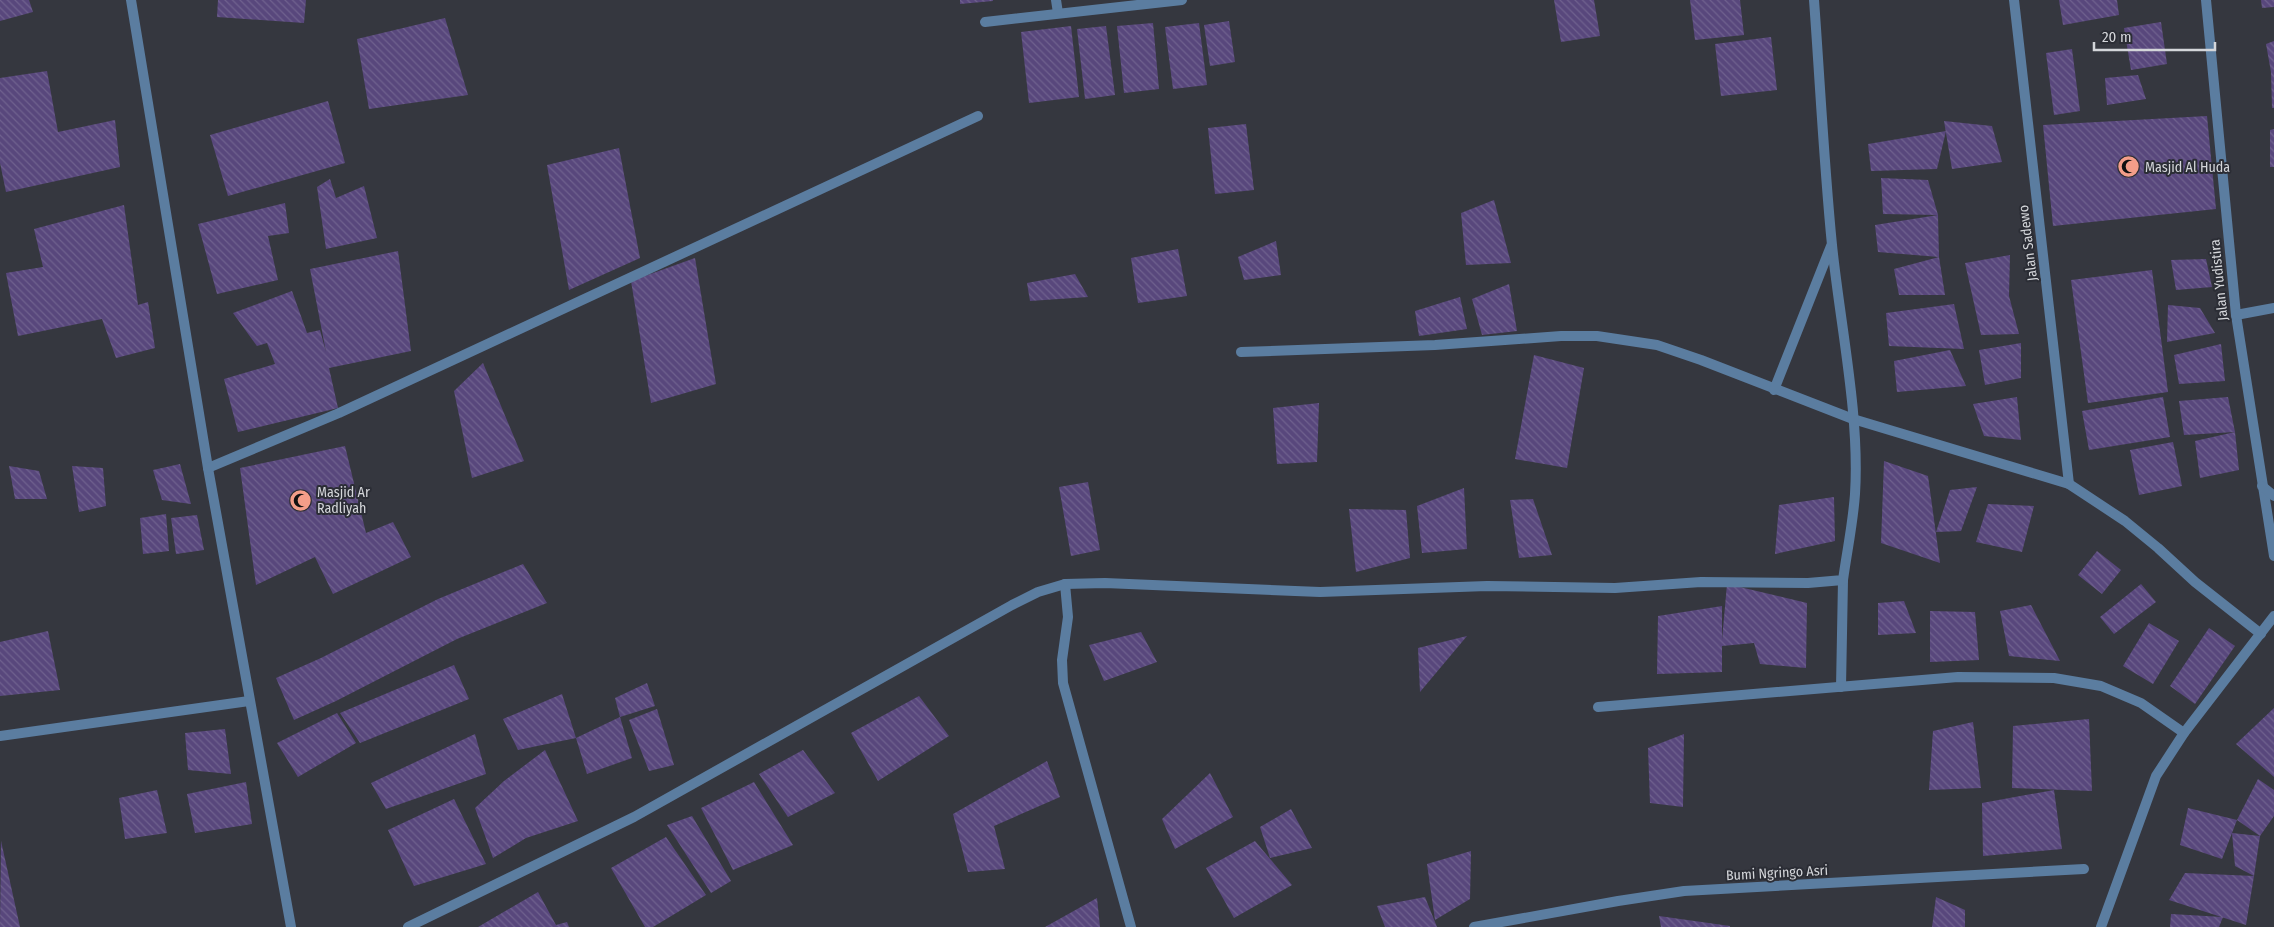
<svg xmlns="http://www.w3.org/2000/svg" width="2274" height="927" viewBox="0 0 2274 927" font-family="'Fira Sans Condensed',sans-serif">
	<style>
		.building { fill: url(#building-back-hatch) }
		.lines { fill: none; stroke-linecap: round; stroke-linejoin: round }
		.street { stroke: #5b7da0; stroke-width: 10 }
		.labels { text-anchor: middle; dominant-baseline: central; stroke-width: 4; stroke-linejoin: round; paint-order: stroke }
		.poi-label { font-size: 14px; fill: #d4d6da; stroke: #2b2d35; text-anchor: start }
		.street-label { font-size: 14px; fill: #d4d6da; stroke: #2b2d35 }
	</style>
	<defs>
		<pattern id="building-back-hatch" width="6" height="6" patternUnits="userSpaceOnUse" patternTransform="scale(1.25)"><rect width="6" height="6" fill="#58477c"/><path d="M-1 5l2 2M0 0l6 6M5-1l2 2" fill="none" stroke="#6f618e"/></pattern>
	</defs>
	<rect width="100%" height="100%" fill="#35373f"/>
	<!-- building -->
	<g class="building">
		<path d="M 0,0 L 29,0 L 33,12 L 0,21 Z"/>
		<path d="M 218,0 L 306,0 L 304,23 L 217,17 Z"/>
		<path d="M 960,0 L 993,0 L 993,1 L 960,4 Z"/>
		<path d="M 1554,0 L 1594,0 L 1600,36 L 1561,42 Z"/>
		<path d="M 1690,0 L 1740,0 L 1744,35 L 1695,40 Z"/>
		<path d="M 2059,0 L 2117,0 L 2119,15 L 2063,25 Z"/>
		<path d="M 2261,0 L 2274,0 L 2274,7 L 2262,8 Z"/>
		<path d="M 445,18 L 468,95 L 369,109 L 357,39 Z"/>
		<path d="M 1229,21 L 1235,62 L 1210,66 L 1204,25 Z"/>
		<path d="M 2161,22 L 2167,64 L 2131,70 L 2124,28 Z"/>
		<path d="M 1153,23 L 1159,89 L 1124,93 L 1117,26 Z"/>
		<path d="M 1199,23 L 1207,85 L 1173,89 L 1165,27 Z"/>
		<path d="M 1071,26 L 1079,97 L 1029,103 L 1021,32 Z"/>
		<path d="M 1106,26 L 1115,95 L 1085,99 L 1077,29 Z"/>
		<path d="M 1771,37 L 1777,90 L 1721,96 L 1715,44 Z"/>
		<path d="M 2274,41 L 2274,108 L 2272,108 L 2271,72 L 2266,44 Z"/>
		<path d="M 2072,49 L 2080,111 L 2054,115 L 2046,53 Z"/>
		<path d="M 47,71 L 58,132 L 115,120 L 120,167 L 6,192 L 0,163 L 0,78 Z"/>
		<path d="M 2138,75 L 2146,99 L 2107,105 L 2105,78 Z"/>
		<path d="M 328,101 L 345,163 L 228,196 L 210,135 Z"/>
		<path d="M 2207,116 L 2216,209 L 2053,226 L 2043,125 Z"/>
		<path d="M 1944,121 L 1992,126 L 2002,162 L 1952,169 Z"/>
		<path d="M 1246,124 L 1254,190 L 1215,194 L 1208,128 Z"/>
		<path d="M 2274,129 L 2274,167 L 2270,167 L 2270,130 Z"/>
		<path d="M 1946,131 L 1937,169 L 1871,171 L 1868,144 Z"/>
		<path d="M 619,148 L 640,258 L 569,290 L 547,165 Z"/>
		<path d="M 1881,178 L 1928,180 L 1938,215 L 1939,257 L 1945,295 L 1899,295 L 1894,269 L 1939,257 L 1878,252 L 1875,225 L 1938,215 L 1883,214 Z"/>
		<path d="M 330,179 L 336,198 L 364,186 L 377,238 L 326,249 L 317,187 Z"/>
		<path d="M 1494,200 L 1511,263 L 1466,265 L 1461,213 Z"/>
		<path d="M 285,203 L 289,233 L 268,236 L 278,280 L 217,294 L 198,224 Z"/>
		<path d="M 124,205 L 138,305 L 148,302 L 155,348 L 116,358 L 102,319 L 18,336 L 6,273 L 43,267 L 34,229 Z"/>
		<path d="M 1276,241 L 1281,275 L 1244,280 L 1238,257 Z"/>
		<path d="M 1178,249 L 1187,296 L 1138,303 L 1131,258 Z"/>
		<path d="M 398,251 L 411,351 L 329,368 L 338,408 L 238,432 L 224,379 L 275,364 L 267,343 L 257,346 L 233,313 L 292,291 L 307,333 L 320,330 L 326,352 L 310,269 Z"/>
		<path d="M 2010,255 L 2009,296 L 2019,334 L 1981,335 L 1965,263 Z"/>
		<path d="M 695,258 L 716,384 L 651,403 L 631,281 Z"/>
		<path d="M 2206,259 L 2212,287 L 2176,290 L 2171,260 Z"/>
		<path d="M 2152,270 L 2168,392 L 2088,403 L 2071,280 Z"/>
		<path d="M 1075,274 L 1088,297 L 1030,301 L 1027,283 Z"/>
		<path d="M 1509,284 L 1517,331 L 1482,335 L 1472,299 Z"/>
		<path d="M 1460,297 L 1467,329 L 1419,336 L 1415,311 Z"/>
		<path d="M 1954,304 L 1964,349 L 1889,346 L 1886,313 Z"/>
		<path d="M 2168,305 L 2200,308 L 2215,333 L 2167,342 Z"/>
		<path d="M 2021,343 L 2021,378 L 1985,385 L 1979,350 Z"/>
		<path d="M 2221,344 L 2225,381 L 2179,384 L 2174,355 Z"/>
		<path d="M 1950,350 L 1966,386 L 1897,392 L 1894,361 Z"/>
		<path d="M 1534,355 L 1584,368 L 1567,468 L 1515,459 Z"/>
		<path d="M 483,363 L 524,461 L 472,478 L 454,391 Z"/>
		<path d="M 2017,397 L 2021,440 L 1984,436 L 1973,404 Z"/>
		<path d="M 2163,397 L 2170,437 L 2089,450 L 2082,411 Z"/>
		<path d="M 2228,397 L 2235,432 L 2239,470 L 2200,478 L 2195,441 L 2235,432 L 2184,435 L 2179,401 Z"/>
		<path d="M 1319,403 L 1317,462 L 1277,464 L 1273,408 Z"/>
		<path d="M 2173,442 L 2182,486 L 2139,495 L 2130,450 Z"/>
		<path d="M 345,446 L 366,533 L 393,522 L 411,557 L 333,594 L 315,557 L 256,585 L 240,468 Z"/>
		<path d="M 1884,461 L 1928,476 L 1940,563 L 1881,543 Z"/>
		<path d="M 180,464 L 191,504 L 162,500 L 153,470 Z"/>
		<path d="M 9,466 L 39,471 L 47,499 L 15,499 Z"/>
		<path d="M 72,466 L 103,468 L 106,506 L 79,512 Z"/>
		<path d="M 1088,482 L 1100,550 L 1071,556 L 1059,487 Z"/>
		<path d="M 1977,487 L 1961,531 L 1936,532 L 1950,490 Z"/>
		<path d="M 1464,488 L 1467,549 L 1422,553 L 1417,506 Z"/>
		<path d="M 1834,497 L 1835,541 L 1775,554 L 1779,505 Z"/>
		<path d="M 1533,499 L 1552,555 L 1519,558 L 1510,500 Z"/>
		<path d="M 1988,504 L 2034,506 L 2022,552 L 1976,542 Z"/>
		<path d="M 1349,509 L 1406,510 L 1410,558 L 1356,572 Z"/>
		<path d="M 166,514 L 169,551 L 143,554 L 140,518 Z"/>
		<path d="M 197,515 L 204,550 L 176,554 L 171,518 Z"/>
		<path d="M 2097,551 L 2121,570 L 2102,594 L 2078,575 Z"/>
		<path d="M 523,564 L 547,603 L 457,639 L 336,701 L 294,720 L 276,678 L 321,658 L 438,599 Z"/>
		<path d="M 1727,584 L 1807,603 L 1806,668 L 1760,664 L 1754,643 L 1722,646 L 1722,672 L 1657,674 L 1658,616 L 1722,606 L 1722,640 Z"/>
		<path d="M 2141,584 L 2156,602 L 2114,634 L 2100,617 Z"/>
		<path d="M 1904,601 L 1916,633 L 1878,635 L 1878,603 Z"/>
		<path d="M 2031,605 L 2060,661 L 2009,656 L 2000,611 Z"/>
		<path d="M 1930,611 L 1975,612 L 1979,660 L 1930,662 Z"/>
		<path d="M 2149,623 L 2179,641 L 2153,684 L 2123,666 Z"/>
		<path d="M 2209,628 L 2235,646 L 2195,704 L 2170,686 Z"/>
		<path d="M 48,631 L 60,690 L 0,696 L 0,642 Z"/>
		<path d="M 1141,632 L 1157,662 L 1104,681 L 1089,645 Z"/>
		<path d="M 1467,636 L 1420,692 L 1418,648 Z"/>
		<path d="M 454,665 L 469,699 L 360,743 L 340,713 Z"/>
		<path d="M 647,683 L 655,706 L 620,717 L 615,698 Z"/>
		<path d="M 562,694 L 576,738 L 620,717 L 632,758 L 587,774 L 576,738 L 518,750 L 503,719 Z"/>
		<path d="M 919,696 L 949,736 L 878,781 L 851,733 Z"/>
		<path d="M 2274,708 L 2274,777 L 2236,744 Z"/>
		<path d="M 657,709 L 674,765 L 649,771 L 629,720 Z"/>
		<path d="M 337,713 L 356,743 L 298,777 L 277,743 Z"/>
		<path d="M 2089,719 L 2092,791 L 2012,788 L 2013,726 Z"/>
		<path d="M 1973,722 L 1981,788 L 1929,790 L 1933,731 Z"/>
		<path d="M 225,729 L 231,774 L 188,770 L 185,733 Z"/>
		<path d="M 475,734 L 486,774 L 386,809 L 371,783 Z"/>
		<path d="M 1684,734 L 1683,807 L 1650,803 L 1648,748 Z"/>
		<path d="M 545,750 L 578,821 L 526,838 L 493,858 L 475,808 L 504,781 Z"/>
		<path d="M 803,750 L 835,793 L 788,817 L 759,774 Z"/>
		<path d="M 1047,761 L 1060,797 L 994,826 L 1005,869 L 968,872 L 953,814 Z"/>
		<path d="M 1210,773 L 1233,817 L 1175,849 L 1162,819 Z"/>
		<path d="M 2258,779 L 2274,790 L 2274,816 L 2260,836 L 2237,820 L 2232,833 L 2260,836 L 2254,876 L 2246,925 L 2169,900 L 2185,873 L 2254,876 L 2235,866 L 2232,833 L 2222,859 L 2180,845 L 2188,808 L 2237,820 Z"/>
		<path d="M 246,782 L 252,824 L 195,833 L 187,794 Z"/>
		<path d="M 754,782 L 793,845 L 733,870 L 701,808 Z"/>
		<path d="M 157,790 L 167,833 L 125,839 L 119,798 Z"/>
		<path d="M 2054,790 L 2062,849 L 1983,856 L 1982,803 Z"/>
		<path d="M 454,799 L 486,864 L 414,886 L 388,830 Z"/>
		<path d="M 1291,809 L 1312,848 L 1270,858 L 1260,827 Z"/>
		<path d="M 692,816 L 731,881 L 711,893 L 667,825 Z"/>
		<path d="M 666,837 L 706,895 L 653,927 L 645,927 L 611,868 Z"/>
		<path d="M 1,841 L 20,927 L 0,927 Z"/>
		<path d="M 1255,841 L 1292,885 L 1234,918 L 1206,868 Z"/>
		<path d="M 1471,851 L 1470,899 L 1435,920 L 1427,864 Z"/>
		<path d="M 538,892 L 556,925 L 567,922 L 569,927 L 478,927 Z"/>
		<path d="M 1425,897 L 1437,927 L 1385,927 L 1377,906 Z"/>
		<path d="M 1936,897 L 1965,910 L 1965,927 L 1932,927 Z"/>
		<path d="M 1097,898 L 1100,927 L 1045,927 Z"/>
		<path d="M 2171,914 L 2223,917 L 2219,927 L 2170,927 Z"/>
		<path d="M 1659,916 L 1730,926 L 1730,927 L 1661,927 Z"/>
	</g>
	<g class="lines">
		<!-- street -->
		<g class="street">
			<path d="M 131,0 L 208,468 L 291,927"/>
			<path d="M 1056,0 L 1058,13"/>
			<path d="M 2014,0 L 2069,484"/>
			<path d="M 2206,0 L 2236,315 L 2274,556"/>
			<path d="M 985,22 L 1182,0"/>
			<path d="M 2236,315 L 2274,308"/>
			<path d="M 1241,352 L 1435,345 L 1561,336 L 1597,336 L 1657,345 L 1701,360 L 1853,419 L 2069,484 L 2125,521 L 2158,548 L 2195,582 L 2261,634"/>
			<path d="M 1774,390 L 1831,246"/>
			<path d="M 208,468 L 339,413 L 978,116"/>
			<path d="M 2262,486 L 2274,496"/>
			<path d="M 1065,584 L 1068,617 L 1062,660 L 1063,683 L 1131,927"/>
			<path d="M 1841,687 L 1843,580"/>
			<path d="M 1598,707 L 1958,677 L 2054,678 L 2101,686 L 2141,703 L 2184,733"/>
			<path d="M 0,736 L 249,701"/>
			<path d="M 408,927 L 634,817 L 1012,605 L 1038,592 L 1065,584 L 1105,583 L 1320,592 L 1487,586 L 1615,588 L 1701,582 L 1808,583 L 1843,580 C 1847,551 1853,523 1855,494 C 1860,415 1840,324 1832,245 C 1824,164 1820,82 1814,0"/>
			<path d="M 1474,927 L 1618,901 L 1684,891 L 2084,869"/>
			<path d="M 2101,927 L 2156,776 L 2184,733 L 2274,616"/>
		</g>
	</g>
	<!-- icons -->
	<defs>
		<symbol id="mosque-disc" viewBox="-11 -11 22 22"><circle r="9.5" fill="#f49e89" stroke="#2b2d35"/><path d="M3.5-4.9A6 6 0 1 0 3.5 4.9A5 5 0 1 1 3.5-4.9Z" fill="#111"/></symbol>
	</defs>
	<g fill-rule="evenodd">
		<use href="#mosque-disc" x="2116" y="154" width="25" height="25"/>
		<use href="#mosque-disc" x="288" y="488" width="25" height="25"/>
	</g>
	<g class="labels">
		<!-- poi labels -->
		<g class="poi-label">
			<text x="2145" y="167">Masjid Al Huda</text>
			<text x="317" y="492">Masjid Ar<tspan x="317" dy="16">Radliyah</tspan></text>
		</g>
		<!-- street labels -->
		<g class="street-label">
			<text transform="translate(2028 243) rotate(-97)">Jalan Sadewo</text>
			<text transform="translate(2219 280) rotate(-96)">Jalan Yudistira</text>
			<text transform="translate(1777 873) rotate(-3)">Bumi Ngringo Asri</text>
		</g>
	</g>
	<!-- scale -->
	<path d="M2094 42v8h121v-8" fill="none" stroke="#d4d6da" stroke-width="2.5"/>
	<text x="2102" y="42" font-size="15" fill="#d4d6da" stroke="#2b2d35" stroke-width="4" paint-order="stroke">20 m</text>
</svg>
